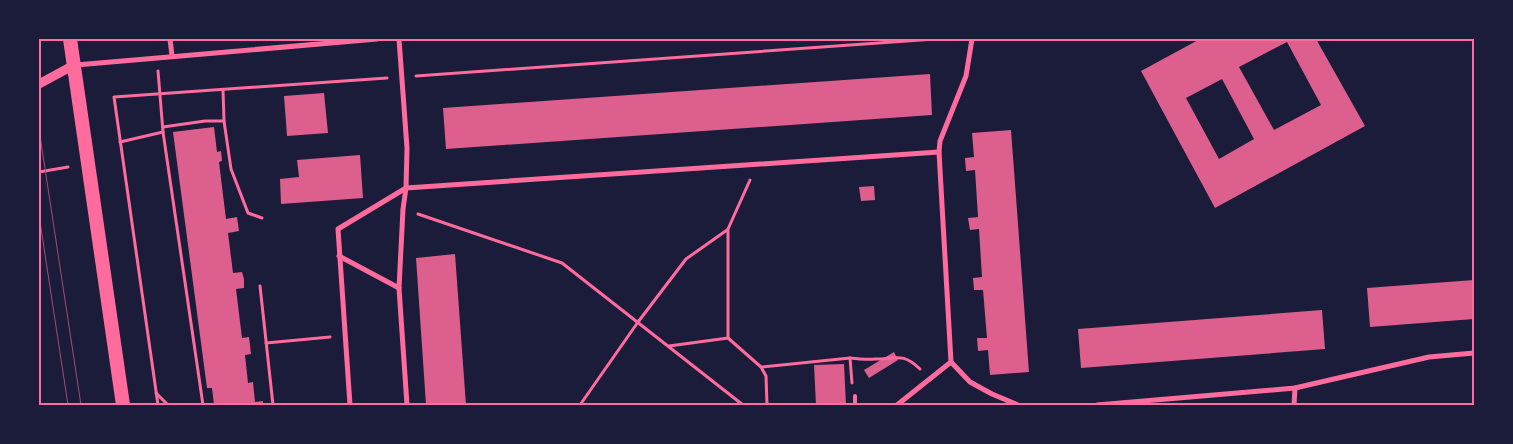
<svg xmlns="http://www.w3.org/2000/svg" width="1513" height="444" viewBox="0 0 1513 444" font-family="'Work Sans',sans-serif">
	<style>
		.building { fill: #dd5f8e; fill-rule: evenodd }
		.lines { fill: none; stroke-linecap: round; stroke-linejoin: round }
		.path { stroke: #ff6b9d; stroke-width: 3 }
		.service { stroke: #ff6b9d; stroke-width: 4 }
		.minor { stroke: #ff6b9d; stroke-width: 5 }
		.tertiary { stroke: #ff6b9d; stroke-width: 9 }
		.trunk { stroke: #ff6b9d; stroke-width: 14 }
		.tram { stroke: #a44b75; stroke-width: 1 }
		.neatline { fill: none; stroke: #ff6b9d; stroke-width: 2 }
	</style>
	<rect width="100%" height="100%" fill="#1b1b3a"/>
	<!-- building -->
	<g class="building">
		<path d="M 1200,39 L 1316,39 L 1365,126 L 1215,208 L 1141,71 ZM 1287,42 L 1321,105 L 1274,130 L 1239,67 ZM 1222,79 L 1254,139 L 1219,159 L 1186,98 Z"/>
		<path d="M 930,74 L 932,115 L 446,149 L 443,108 Z"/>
		<path d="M 324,93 L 328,133 L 287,136 L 284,96 Z"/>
		<path d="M 214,127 L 217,152 L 221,151 L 222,161 L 219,162 L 226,219 L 237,217 L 239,231 L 228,233 L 233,273 L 242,272 L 244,279 L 244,288 L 236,289 L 242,338 L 249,337 L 250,345 L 251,354 L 245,355 L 248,383 L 253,382 L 255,402 L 263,401 L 263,405 L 214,405 L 212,388 L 207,388 L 173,132 Z"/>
		<path d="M 1011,130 L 1029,372 L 990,375 L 988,350 L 978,351 L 977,338 L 987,338 L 983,290 L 974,290 L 973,278 L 982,277 L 979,229 L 970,230 L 968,218 L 978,217 L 975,170 L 966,171 L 965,158 L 974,157 L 972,133 Z"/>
		<path d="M 360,155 L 363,198 L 281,204 L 280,179 L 299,177 L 297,160 Z"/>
		<path d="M 874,186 L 875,200 L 861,201 L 859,187 Z"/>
		<path d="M 455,254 L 466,405 L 426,405 L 416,258 Z"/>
		<path d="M 1474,280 L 1474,319 L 1370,327 L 1367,288 Z"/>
		<path d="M 1322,310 L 1325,349 L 1081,368 L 1078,329 Z"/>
		<path d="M 894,352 L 898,360 L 869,378 L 864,370 Z"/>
		<path d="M 844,364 L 846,405 L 816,405 L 814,365 Z"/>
	</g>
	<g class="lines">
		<!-- path -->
		<g class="path">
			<path d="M 158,71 L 163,132 L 203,405"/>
			<path d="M 416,76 L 935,39"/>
			<path d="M 223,90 L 224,121 L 231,169 L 248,213 L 262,218"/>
			<path d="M 163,127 L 205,121 L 224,121"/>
			<path d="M 120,142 L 163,132"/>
			<path d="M 39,172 L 68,167"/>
			<path d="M 750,180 L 728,229 L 728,338 L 761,367 L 766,376 L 767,405"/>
			<path d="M 418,214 L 562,263 L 743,405"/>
			<path d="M 260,286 L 273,405"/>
			<path d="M 266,343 L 330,337"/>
			<path d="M 669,346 L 728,338"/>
			<path d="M 850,358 C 858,359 867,360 875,359 C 897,359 902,352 920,369"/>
			<path d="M 761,367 L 850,358 L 852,383"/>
			<path d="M 156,393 L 168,405"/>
			<path d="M 158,405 L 114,97 L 387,78"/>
			<path d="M 580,405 L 638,322 L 686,259 L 727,230"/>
		</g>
		<!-- service -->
		<path class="service" d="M 855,396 L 855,405"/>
		<!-- minor -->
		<g class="minor">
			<path d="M 170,39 L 172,56"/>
			<path d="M 76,65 L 377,39"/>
			<path d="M 339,256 L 399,288"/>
			<path d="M 951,362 L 970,382 L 992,394 L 1018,405"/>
			<path d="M 350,405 L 338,229 L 406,188 L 407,148 L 399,39"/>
			<path d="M 407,405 L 399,288 L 403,209 L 406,188 L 939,152"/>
			<path d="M 897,405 L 951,362 L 939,152 L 940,141 L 966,76 L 972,39"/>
			<path d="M 1097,405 L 1295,388 L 1429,357 L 1474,353"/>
			<path d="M 1294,405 L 1295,388"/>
		</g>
		<!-- tertiary -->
		<path class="tertiary" d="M 39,84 L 74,65"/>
		<!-- trunk -->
		<path class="trunk" d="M 70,39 L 123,405"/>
		<!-- tram -->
		<g class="tram">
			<path d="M 39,129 L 81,405"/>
			<path d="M 39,215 L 68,405"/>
		</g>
	</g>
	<!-- border -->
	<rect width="1513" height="444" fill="none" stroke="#1b1b3a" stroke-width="80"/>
	<rect x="40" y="40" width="1433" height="364" class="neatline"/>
</svg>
